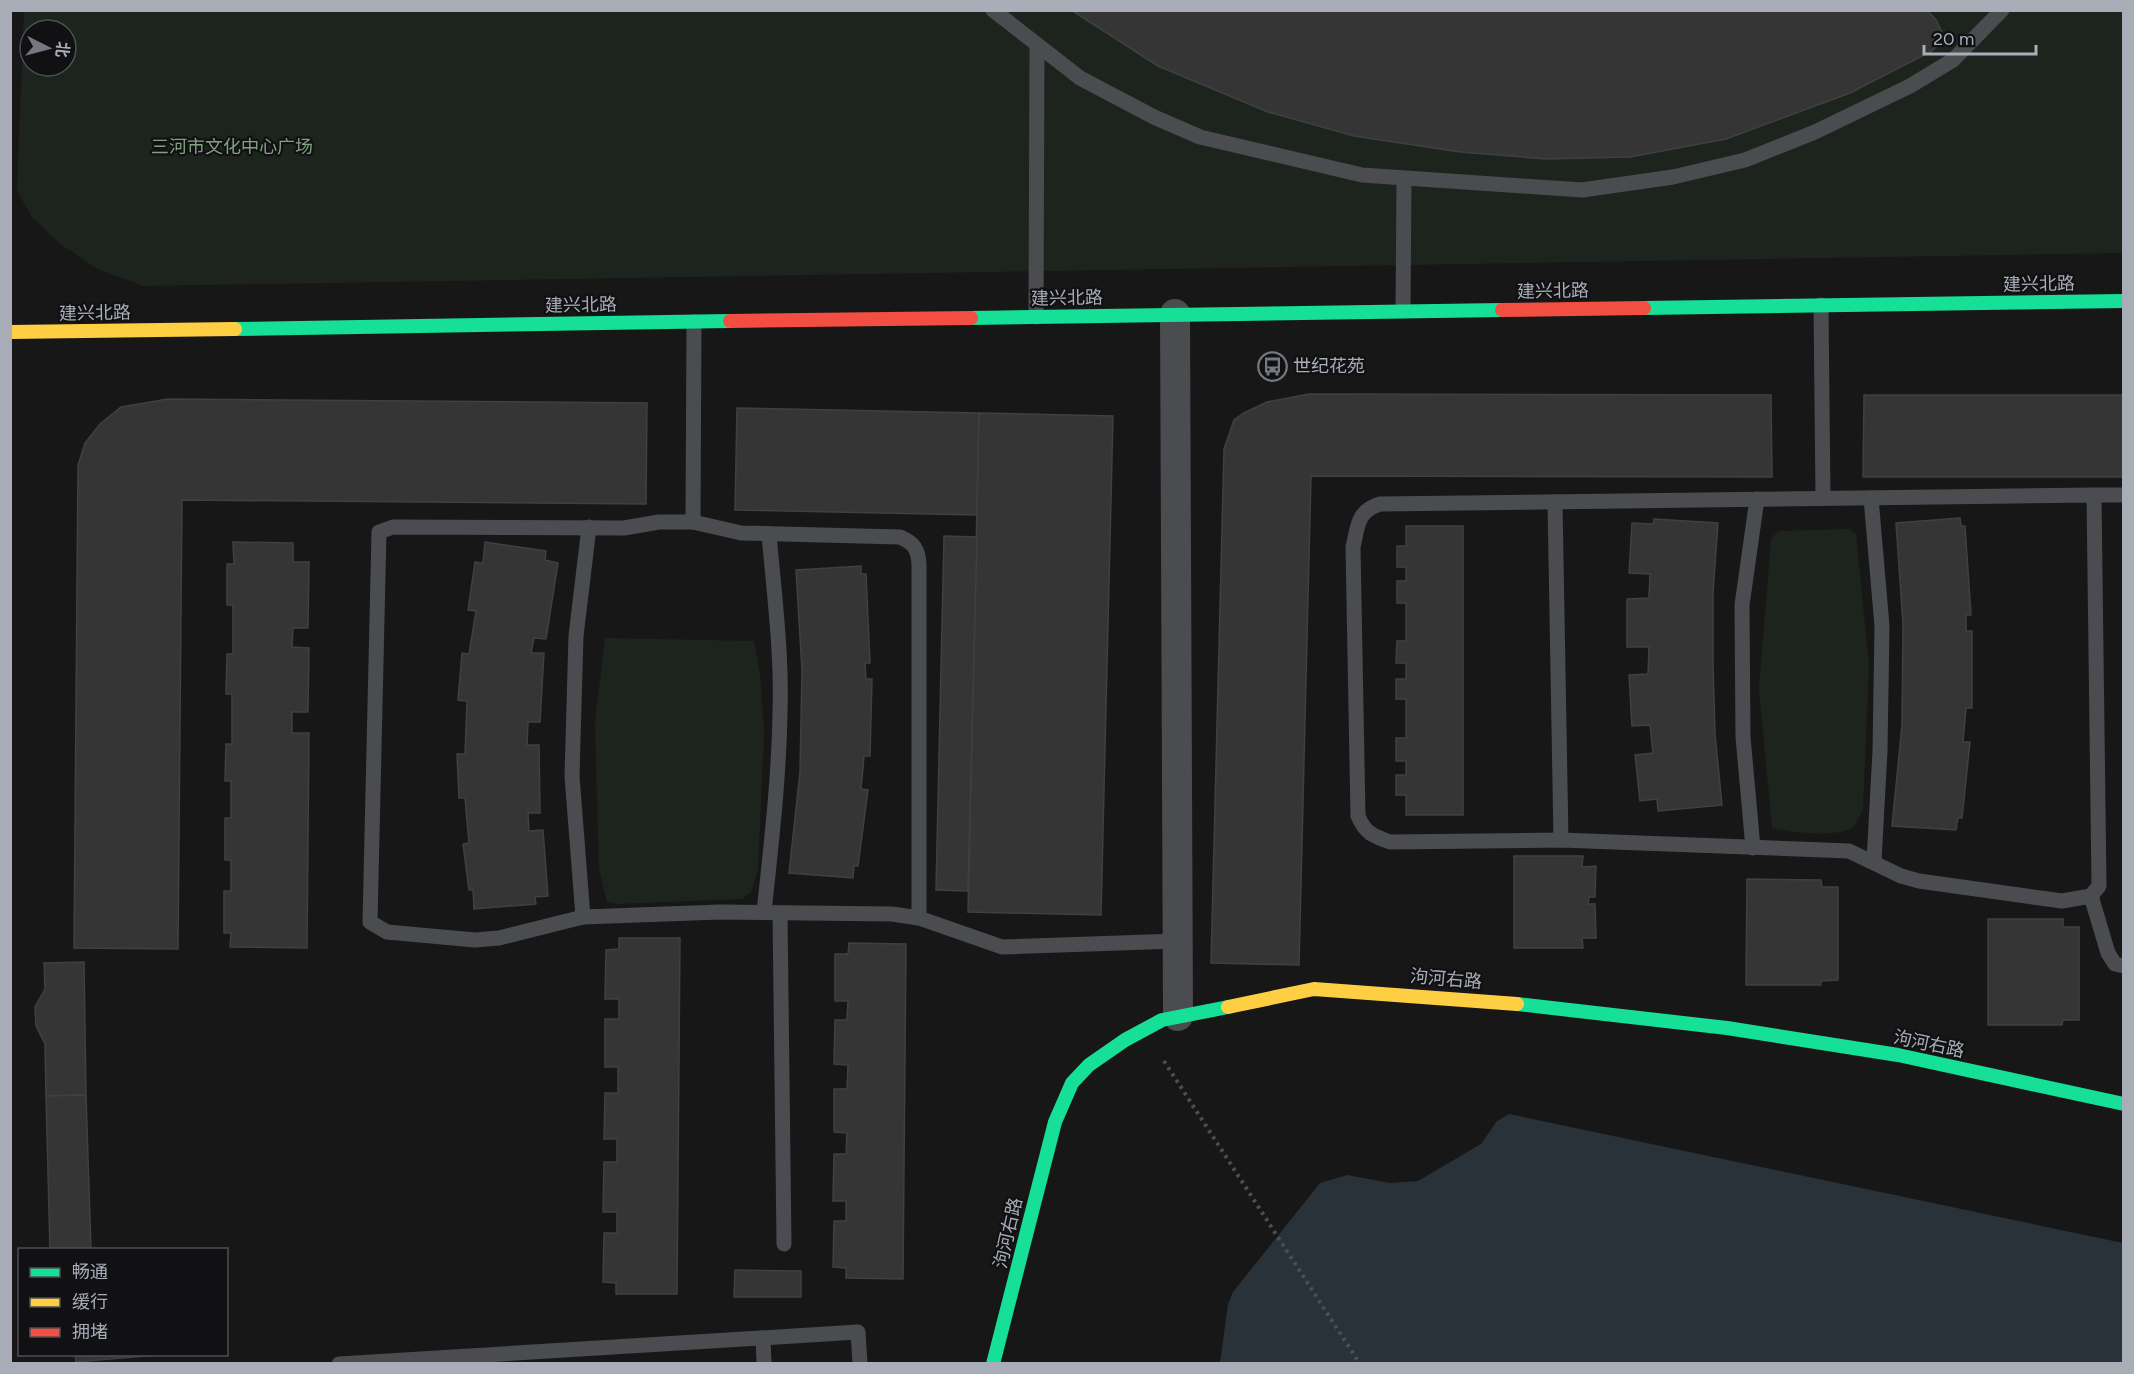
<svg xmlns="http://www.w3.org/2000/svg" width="2134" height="1374" viewBox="0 0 2134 1374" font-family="Figtree,'Noto Sans SC',sans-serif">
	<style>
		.green { fill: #1d241e; fill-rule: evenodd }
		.water { fill: #2a3239 }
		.building { fill: #353536; stroke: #3f4043; stroke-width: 1.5 }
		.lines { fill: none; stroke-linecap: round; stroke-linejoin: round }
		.path { stroke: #4d4e52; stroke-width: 4; stroke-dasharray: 3 4.5; stroke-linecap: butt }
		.lane { stroke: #4b4c50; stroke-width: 15 }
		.street { stroke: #4b4c50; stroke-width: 30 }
		.fast { stroke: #16e098; stroke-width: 14 }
		.slow { stroke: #ffcf43; stroke-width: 14 }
		.jam { stroke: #f24e42; stroke-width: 14 }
		.labels { text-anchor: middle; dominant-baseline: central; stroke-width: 4.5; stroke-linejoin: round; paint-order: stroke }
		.park-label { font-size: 18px; fill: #7fa381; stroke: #111113 }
		.street-label { font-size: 18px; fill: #a8adb8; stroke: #111113 }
		.poi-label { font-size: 18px; fill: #a8adb8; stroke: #111113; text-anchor: start }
	</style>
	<rect width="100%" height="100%" fill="#171717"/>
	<!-- green -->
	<g class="green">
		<path d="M 24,11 L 2123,11 L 2123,253 L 143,286 L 96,268 L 59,243 L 32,217 L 17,191 ZM 30,30 L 66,30 L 66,66 L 30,66 Z"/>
		<path d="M 1849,529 L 1856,534 L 1869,665 L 1863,809 C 1860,814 1858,822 1854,826 C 1842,839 1788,832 1772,828 L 1759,688 L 1771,539 L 1778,531 Z"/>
		<path d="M 605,638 L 754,641 L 760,674 L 764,733 L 758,870 L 751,892 L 742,899 L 619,904 L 607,902 L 599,868 L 595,722 Z"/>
	</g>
	<!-- water -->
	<path class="water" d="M 1509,1114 L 2123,1243 L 2123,1363 L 1220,1363 L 1228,1304 L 1233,1292 L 1320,1183 L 1347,1175 L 1390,1183 L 1418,1181 L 1481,1144 L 1497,1121 Z"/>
	<!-- building -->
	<g class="building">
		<path d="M 1071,10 L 1927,10 L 1936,20 L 1942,32 L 1938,45 L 1932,51 L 1850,93 L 1726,139 L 1630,157 L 1546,159 L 1460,152 L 1354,136 L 1268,112 L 1158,66 Z"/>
		<path d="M 1309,394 L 1771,395 L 1772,477 L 1311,476 L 1299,965 L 1211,963 L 1224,449 L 1234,420 L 1244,413 L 1267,402 Z"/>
		<path d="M 1864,395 L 2124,395 L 2124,477 L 1863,477 Z"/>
		<path d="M 168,399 L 647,403 L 646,504 L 182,500 L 178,949 L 74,948 L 78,465 L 85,443 L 100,424 L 121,407 Z"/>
		<path d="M 737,408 L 979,413 L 977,515 L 735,510 Z"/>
		<path d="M 979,413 L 1113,416 L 1101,915 L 968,912 Z"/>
		<path d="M 1960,518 L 1961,526 L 1965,526 L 1971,615 L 1966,615 L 1966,631 L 1972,631 L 1972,708 L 1966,708 L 1963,742 L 1970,742 L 1962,818 L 1958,818 L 1956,830 L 1892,826 L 1902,725 L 1903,624 L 1896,523 Z"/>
		<path d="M 1654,519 L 1718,523 L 1713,593 L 1713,664 L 1715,734 L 1722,805 L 1658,811 L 1657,799 L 1640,801 L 1635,755 L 1653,753 L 1650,725 L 1632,726 L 1629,675 L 1648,674 L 1649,647 L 1627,647 L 1627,599 L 1649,598 L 1650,574 L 1629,573 L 1632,523 L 1653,524 Z"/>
		<path d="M 1406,526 L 1463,526 L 1463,815 L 1406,815 L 1406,795 L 1396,795 L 1396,775 L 1406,775 L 1406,761 L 1396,761 L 1396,738 L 1406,738 L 1406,699 L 1396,699 L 1396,679 L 1406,679 L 1406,663 L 1396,663 L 1397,641 L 1406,641 L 1406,603 L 1397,603 L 1397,581 L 1406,581 L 1406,567 L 1397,567 L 1397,546 L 1406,546 Z"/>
		<path d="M 944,536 L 977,537 L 968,891 L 936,890 Z"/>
		<path d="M 233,542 L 293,543 L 293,562 L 309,562 L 308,628 L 293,628 L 292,647 L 309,648 L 308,712 L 292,712 L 292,733 L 309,733 L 307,948 L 230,947 L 231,933 L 224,933 L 224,891 L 231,891 L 231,860 L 225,860 L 225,818 L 231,818 L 231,781 L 225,781 L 226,744 L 232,744 L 232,694 L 226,694 L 227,654 L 233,654 L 233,605 L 227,605 L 227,564 L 234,564 Z"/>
		<path d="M 485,542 L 546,551 L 545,560 L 558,563 L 546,639 L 534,638 L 531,653 L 544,653 L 540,722 L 528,722 L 527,745 L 539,745 L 540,813 L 528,813 L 529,831 L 543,830 L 548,896 L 535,897 L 536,904 L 474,909 L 473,890 L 469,890 L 463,844 L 469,843 L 465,798 L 459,798 L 457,754 L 465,754 L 467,701 L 458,700 L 462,653 L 469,654 L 476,611 L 468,610 L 475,562 L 483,563 Z"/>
		<path d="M 861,566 L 861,574 L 866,574 L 870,663 L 865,663 L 866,679 L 872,679 L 870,756 L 864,756 L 861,789 L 868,790 L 858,866 L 854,866 L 853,878 L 789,873 L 800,772 L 802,671 L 796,570 Z"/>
		<path d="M 1514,856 L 1583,856 L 1582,867 L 1596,866 L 1595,897 L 1589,897 L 1588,904 L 1595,904 L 1596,938 L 1582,938 L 1583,948 L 1514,948 Z"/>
		<path d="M 1747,879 L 1821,880 L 1822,887 L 1838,887 L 1838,980 L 1821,981 L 1821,985 L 1746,985 Z"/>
		<path d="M 1988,919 L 2063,919 L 2063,927 L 2079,927 L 2079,1020 L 2063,1020 L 2062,1025 L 1988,1025 Z"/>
		<path d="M 619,938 L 680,938 L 677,1294 L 616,1294 L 616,1283 L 603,1282 L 604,1233 L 617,1233 L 617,1212 L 603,1212 L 604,1162 L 617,1162 L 617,1139 L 604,1139 L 605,1093 L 618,1093 L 618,1067 L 605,1067 L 605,1019 L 619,1019 L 619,999 L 605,999 L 606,950 L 619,949 Z"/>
		<path d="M 849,943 L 906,944 L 903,1279 L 846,1278 L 846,1268 L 833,1267 L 834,1221 L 846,1221 L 846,1201 L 833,1201 L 834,1154 L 846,1154 L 847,1133 L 834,1132 L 834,1089 L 847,1089 L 848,1065 L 834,1064 L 835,1020 L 847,1020 L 848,1001 L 835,1001 L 835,954 L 848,954 Z"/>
		<path d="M 84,962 L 86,1095 L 46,1096 L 45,1044 L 36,1026 L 35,1007 L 45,989 L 44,963 Z"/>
		<path d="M 86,1095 L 91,1250 L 50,1250 L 46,1096 Z"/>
		<path d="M 735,1270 L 801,1271 L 801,1297 L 734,1297 Z"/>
		<path d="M 75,1354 L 169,1354 L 76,1362 Z"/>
	</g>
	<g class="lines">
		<!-- path -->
		<path class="path" d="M 1164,1061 L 1360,1364"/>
		<!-- lane -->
		<g class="lane">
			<path d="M 993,10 L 1080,78 L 1154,117 L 1200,137 L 1362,175 L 1582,190 L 1673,177 L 1745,160 L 1815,132 L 1910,86 L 1953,60 L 2002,10"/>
			<path d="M 1821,305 L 1823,498"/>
			<path d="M 1403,311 L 1404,179"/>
			<path d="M 1036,317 L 1037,45"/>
			<path d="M 2094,495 L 2099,886 L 2091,896 L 2062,901 L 1919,881 L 1901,876 L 1849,851 L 1561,840 L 1390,842 C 1373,836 1365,833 1358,816 L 1353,547 C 1358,526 1357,511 1380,504 C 1618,501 1856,498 2094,495 L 2124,495"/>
			<path d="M 1871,498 L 1882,626 L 1880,751 L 1874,861"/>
			<path d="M 1555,502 L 1561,840"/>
			<path d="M 693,522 L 694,322"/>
			<path d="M 1753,848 L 1743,737 L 1742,605 L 1757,499"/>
			<path d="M 2091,896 L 2108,953 L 2115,964 L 2124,966"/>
			<path d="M 764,912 C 771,846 779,779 780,712 C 782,653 774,593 769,534"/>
			<path d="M 780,913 L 784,1244"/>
			<path d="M 583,917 L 572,776 L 576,636 L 589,527"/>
			<path d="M 919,918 L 919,564 C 918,549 914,543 900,537 L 741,533 L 693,522 L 659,522 L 624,528 L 393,527 L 379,532 L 370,922 L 387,932 L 475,940 L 499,938 L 583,917 L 720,912 L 892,914 L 919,918 L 1002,947 L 1178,941"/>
			<path d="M 763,1338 L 764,1364"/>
			<path d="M 339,1364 L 858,1332 L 860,1364"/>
		</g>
		<!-- street -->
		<path class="street" d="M 1175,314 L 1178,1016"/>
		<!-- fast -->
		<g class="fast">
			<path d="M 1644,308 L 2124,301"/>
			<path d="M 971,318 L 1502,310"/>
			<path d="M 235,329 L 730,321"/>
			<path d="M 1517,1004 L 1727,1028 L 1898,1055 L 2124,1104"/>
			<path d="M 993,1364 L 1055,1122 L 1072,1083 L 1089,1065 L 1125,1040 L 1162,1020 L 1228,1007"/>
		</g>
		<!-- slow -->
		<g class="slow">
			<path d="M 10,332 L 235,329"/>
			<path d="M 1228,1007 L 1314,989 L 1517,1004"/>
		</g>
		<!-- jam -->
		<g class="jam">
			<path d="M 1502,310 L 1644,308"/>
			<path d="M 730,321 L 971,318"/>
		</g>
	</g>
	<!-- icons -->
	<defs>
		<symbol id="bus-ring" viewBox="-11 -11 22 22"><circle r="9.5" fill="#111113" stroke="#757880" stroke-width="1.5"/><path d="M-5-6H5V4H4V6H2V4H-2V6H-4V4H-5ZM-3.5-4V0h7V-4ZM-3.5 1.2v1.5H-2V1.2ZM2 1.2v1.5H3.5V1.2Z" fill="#757880"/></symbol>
	</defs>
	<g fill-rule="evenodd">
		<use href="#bus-ring" x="1256" y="350" width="33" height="33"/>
	</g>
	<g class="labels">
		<!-- park labels -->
		<g class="park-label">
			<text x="232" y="147">三河市文化中心广场</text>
		</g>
		<!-- street labels -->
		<g class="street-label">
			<text transform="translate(2039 284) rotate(-1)">建兴北路</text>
			<text transform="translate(1553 291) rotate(-1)">建兴北路</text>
			<text transform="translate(1067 298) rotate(-1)">建兴北路</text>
			<text transform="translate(581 305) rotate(-1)">建兴北路</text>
			<text transform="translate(95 313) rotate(-1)">建兴北路</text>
			<text transform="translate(1446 979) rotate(5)">泃河右路</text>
			<text transform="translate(1929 1044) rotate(12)">泃河右路</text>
			<text transform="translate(1008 1233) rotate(-77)">泃河右路</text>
		</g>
		<!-- poi labels -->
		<g class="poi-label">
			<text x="1293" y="366">世纪花苑</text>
		</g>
	</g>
	<!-- border -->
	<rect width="2134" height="1374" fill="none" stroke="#a8adb8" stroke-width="24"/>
	<!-- legend -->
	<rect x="18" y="1248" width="210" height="108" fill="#111113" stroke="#4d4f55" stroke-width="1.5"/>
	<rect x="30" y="1268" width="30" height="9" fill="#16e098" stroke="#4d4f55" stroke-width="1.5"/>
	<text x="72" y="1278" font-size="18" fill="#a8adb8">畅通</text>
	<rect x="30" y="1298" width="30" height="9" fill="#ffcf43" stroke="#4d4f55" stroke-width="1.5"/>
	<text x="72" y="1308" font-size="18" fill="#a8adb8">缓行</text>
	<rect x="30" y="1328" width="30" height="9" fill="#f24e42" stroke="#4d4f55" stroke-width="1.5"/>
	<text x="72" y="1338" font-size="18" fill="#a8adb8">拥堵</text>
	<!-- north arrow -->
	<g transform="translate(48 48) rotate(96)"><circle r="28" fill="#111113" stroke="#4d4f55" stroke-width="1.5"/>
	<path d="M0-4.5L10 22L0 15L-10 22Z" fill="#757880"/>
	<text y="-9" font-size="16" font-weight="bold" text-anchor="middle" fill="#a8adb8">北</text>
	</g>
	<!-- scale -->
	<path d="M1924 45v9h112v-9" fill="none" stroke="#a8adb8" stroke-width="3"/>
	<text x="1933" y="45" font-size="18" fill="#a8adb8" stroke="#111113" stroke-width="4.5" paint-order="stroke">20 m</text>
</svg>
